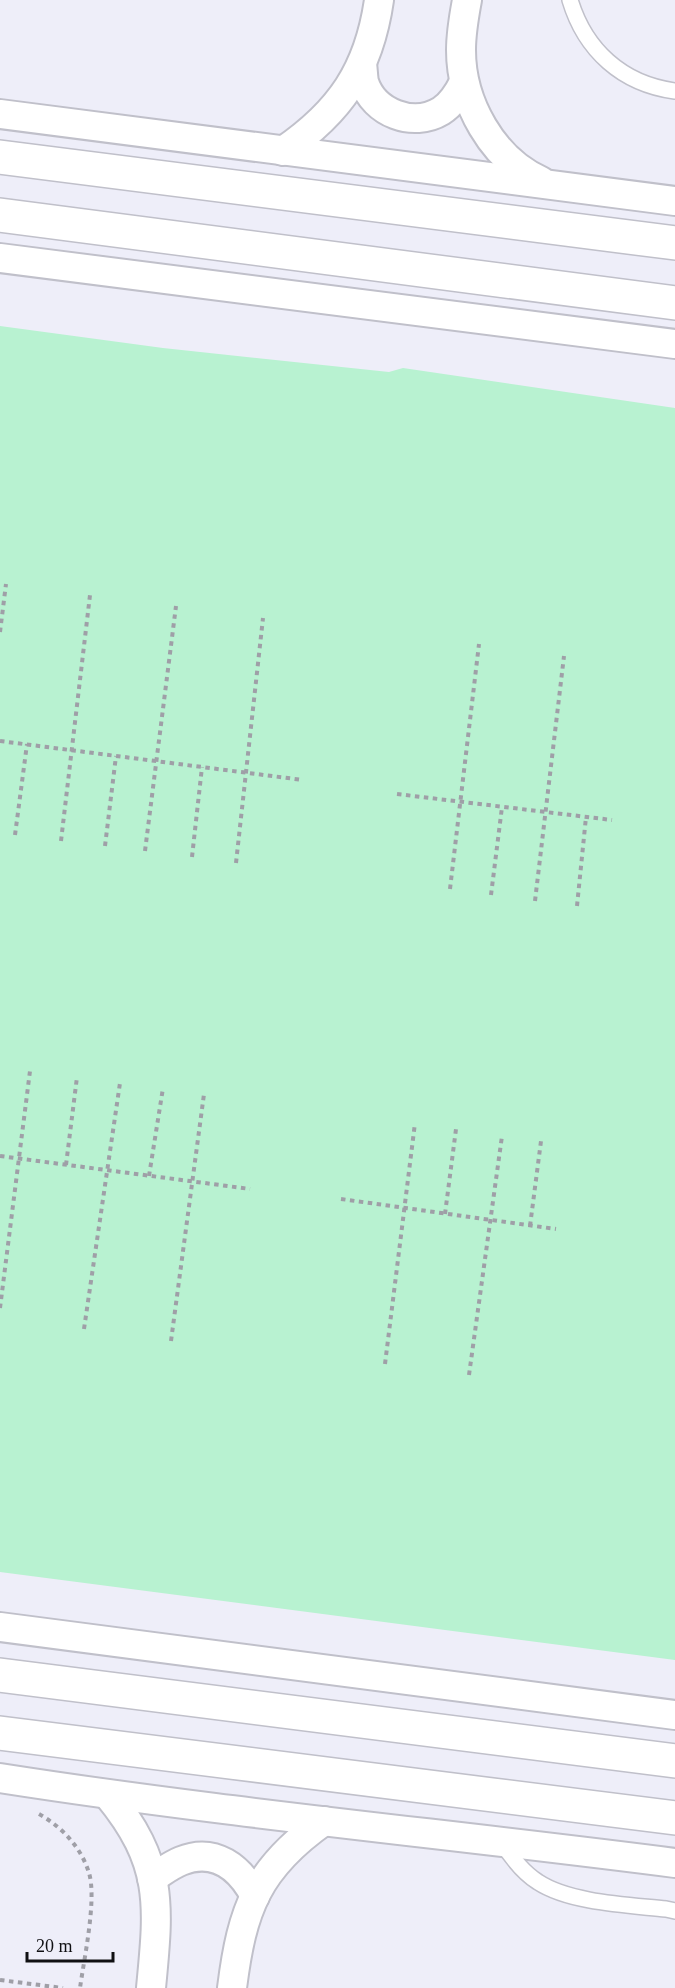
<svg xmlns="http://www.w3.org/2000/svg" width="675" height="1988" viewBox="0 0 675 1988" font-family="Georgia,serif">
	<style>
		.green { fill: #b8f2d1 }
		.lines { fill: none; stroke-linecap: round; stroke-linejoin: round }
		.service-casing { stroke: #c0c0ca; stroke-width: 18 }
		.minor-casing { stroke: #c0c0ca; stroke-width: 32 }
		.tertiary-casing { stroke: #c0c0ca; stroke-width: 36 }
		.path { stroke: #9f9fa7; stroke-width: 4; stroke-dasharray: 4.5 4.5; stroke-linecap: butt }
		.service { stroke: #fff; stroke-width: 15 }
		.minor { stroke: #fff; stroke-width: 28 }
		.tertiary { stroke: #fff; stroke-width: 33 }
	</style>
	<rect width="100%" height="100%" fill="#eeeef9"/>
	<!-- green -->
	<path class="green" d="M 0,326 L 163,348 L 389,372 L 403,368 L 675,408 L 675,1660 L 0,1572 Z"/>
	<g class="lines">
		<defs>
			<g id="service">
				<path d="M 570,0 C 585,50 622,84 675,91"/>
				<path d="M 501,1841 C 511,1857 522,1872 538,1882 C 570,1903 629,1905 666,1909 L 675,1911"/>
			</g>
			<g id="minor">
				<path d="M 467,0 C 464,16 461,34 461,50 C 461,102 492,159 541,181"/>
				<path d="M 362,64 C 363,70 363,77 364,82 C 374,113 413,128 441,111 C 452,104 458,94 464,82"/>
				<path d="M 0,114 L 675,201"/>
				<path d="M 283,151 C 340,112 369,70 379,0"/>
				<path d="M 0,258 L 675,344"/>
				<path d="M 0,1627 L 675,1715"/>
				<path d="M 0,1778 C 224,1813 450,1834 675,1863"/>
				<path d="M 108,1795 C 164,1863 159,1905 151,1988"/>
				<path d="M 152,1878 C 162,1872 171,1865 181,1861 C 215,1847 240,1868 255,1896"/>
				<path d="M 232,1988 C 242,1909 257,1868 324,1821"/>
			</g>
			<g id="tertiary">
				<path d="M 0,157 L 675,243"/>
				<path d="M 0,215 L 675,303"/>
				<path d="M 0,1675 L 675,1761"/>
				<path d="M 0,1733 L 675,1818"/>
			</g>
		</defs>
		<!-- service casing -->
		<use href="#service" class="service-casing"/>
		<!-- minor casing -->
		<use href="#minor" class="minor-casing"/>
		<!-- tertiary casing -->
		<use href="#tertiary" class="tertiary-casing"/>
		<!-- path -->
		<g class="path">
			<path d="M 0,632 L 6,584"/>
			<path d="M 0,741 L 303,780"/>
			<path d="M 397,794 L 612,820"/>
			<path d="M 15,835 L 27,744"/>
			<path d="M 61,841 L 90,595"/>
			<path d="M 105,846 L 116,756"/>
			<path d="M 145,851 L 176,606"/>
			<path d="M 192,857 L 202,767"/>
			<path d="M 236,863 L 263,618"/>
			<path d="M 450,889 L 479,644"/>
			<path d="M 491,895 L 502,807"/>
			<path d="M 535,901 L 564,656"/>
			<path d="M 577,906 L 586,817"/>
			<path d="M 0,1156 L 250,1189"/>
			<path d="M 66,1165 L 77,1077"/>
			<path d="M 149,1176 L 163,1088"/>
			<path d="M 341,1199 L 556,1229"/>
			<path d="M 445,1214 L 456,1129"/>
			<path d="M 530,1226 L 541,1141"/>
			<path d="M 0,1308 L 30,1071"/>
			<path d="M 84,1329 L 120,1083"/>
			<path d="M 171,1341 L 204,1094"/>
			<path d="M 385,1364 L 415,1123"/>
			<path d="M 469,1375 L 502,1136"/>
			<path d="M 39,1814 C 62,1827 81,1847 89,1873 C 97,1899 84,1959 80,1988"/>
			<path d="M 0,1980 L 63,1988"/>
		</g>
		<!-- service -->
		<use href="#service" class="service"/>
		<!-- minor -->
		<use href="#minor" class="minor"/>
		<!-- tertiary -->
		<use href="#tertiary" class="tertiary"/>
	</g>
	<!-- scale -->
	<path d="M27 1952v9h86v-9" fill="none" stroke="#101013" stroke-width="3"/>
	<text x="36" y="1952" font-size="18" fill="#101013" stroke="#eeeef9" stroke-width="4.5" paint-order="stroke">20 m</text>
</svg>
